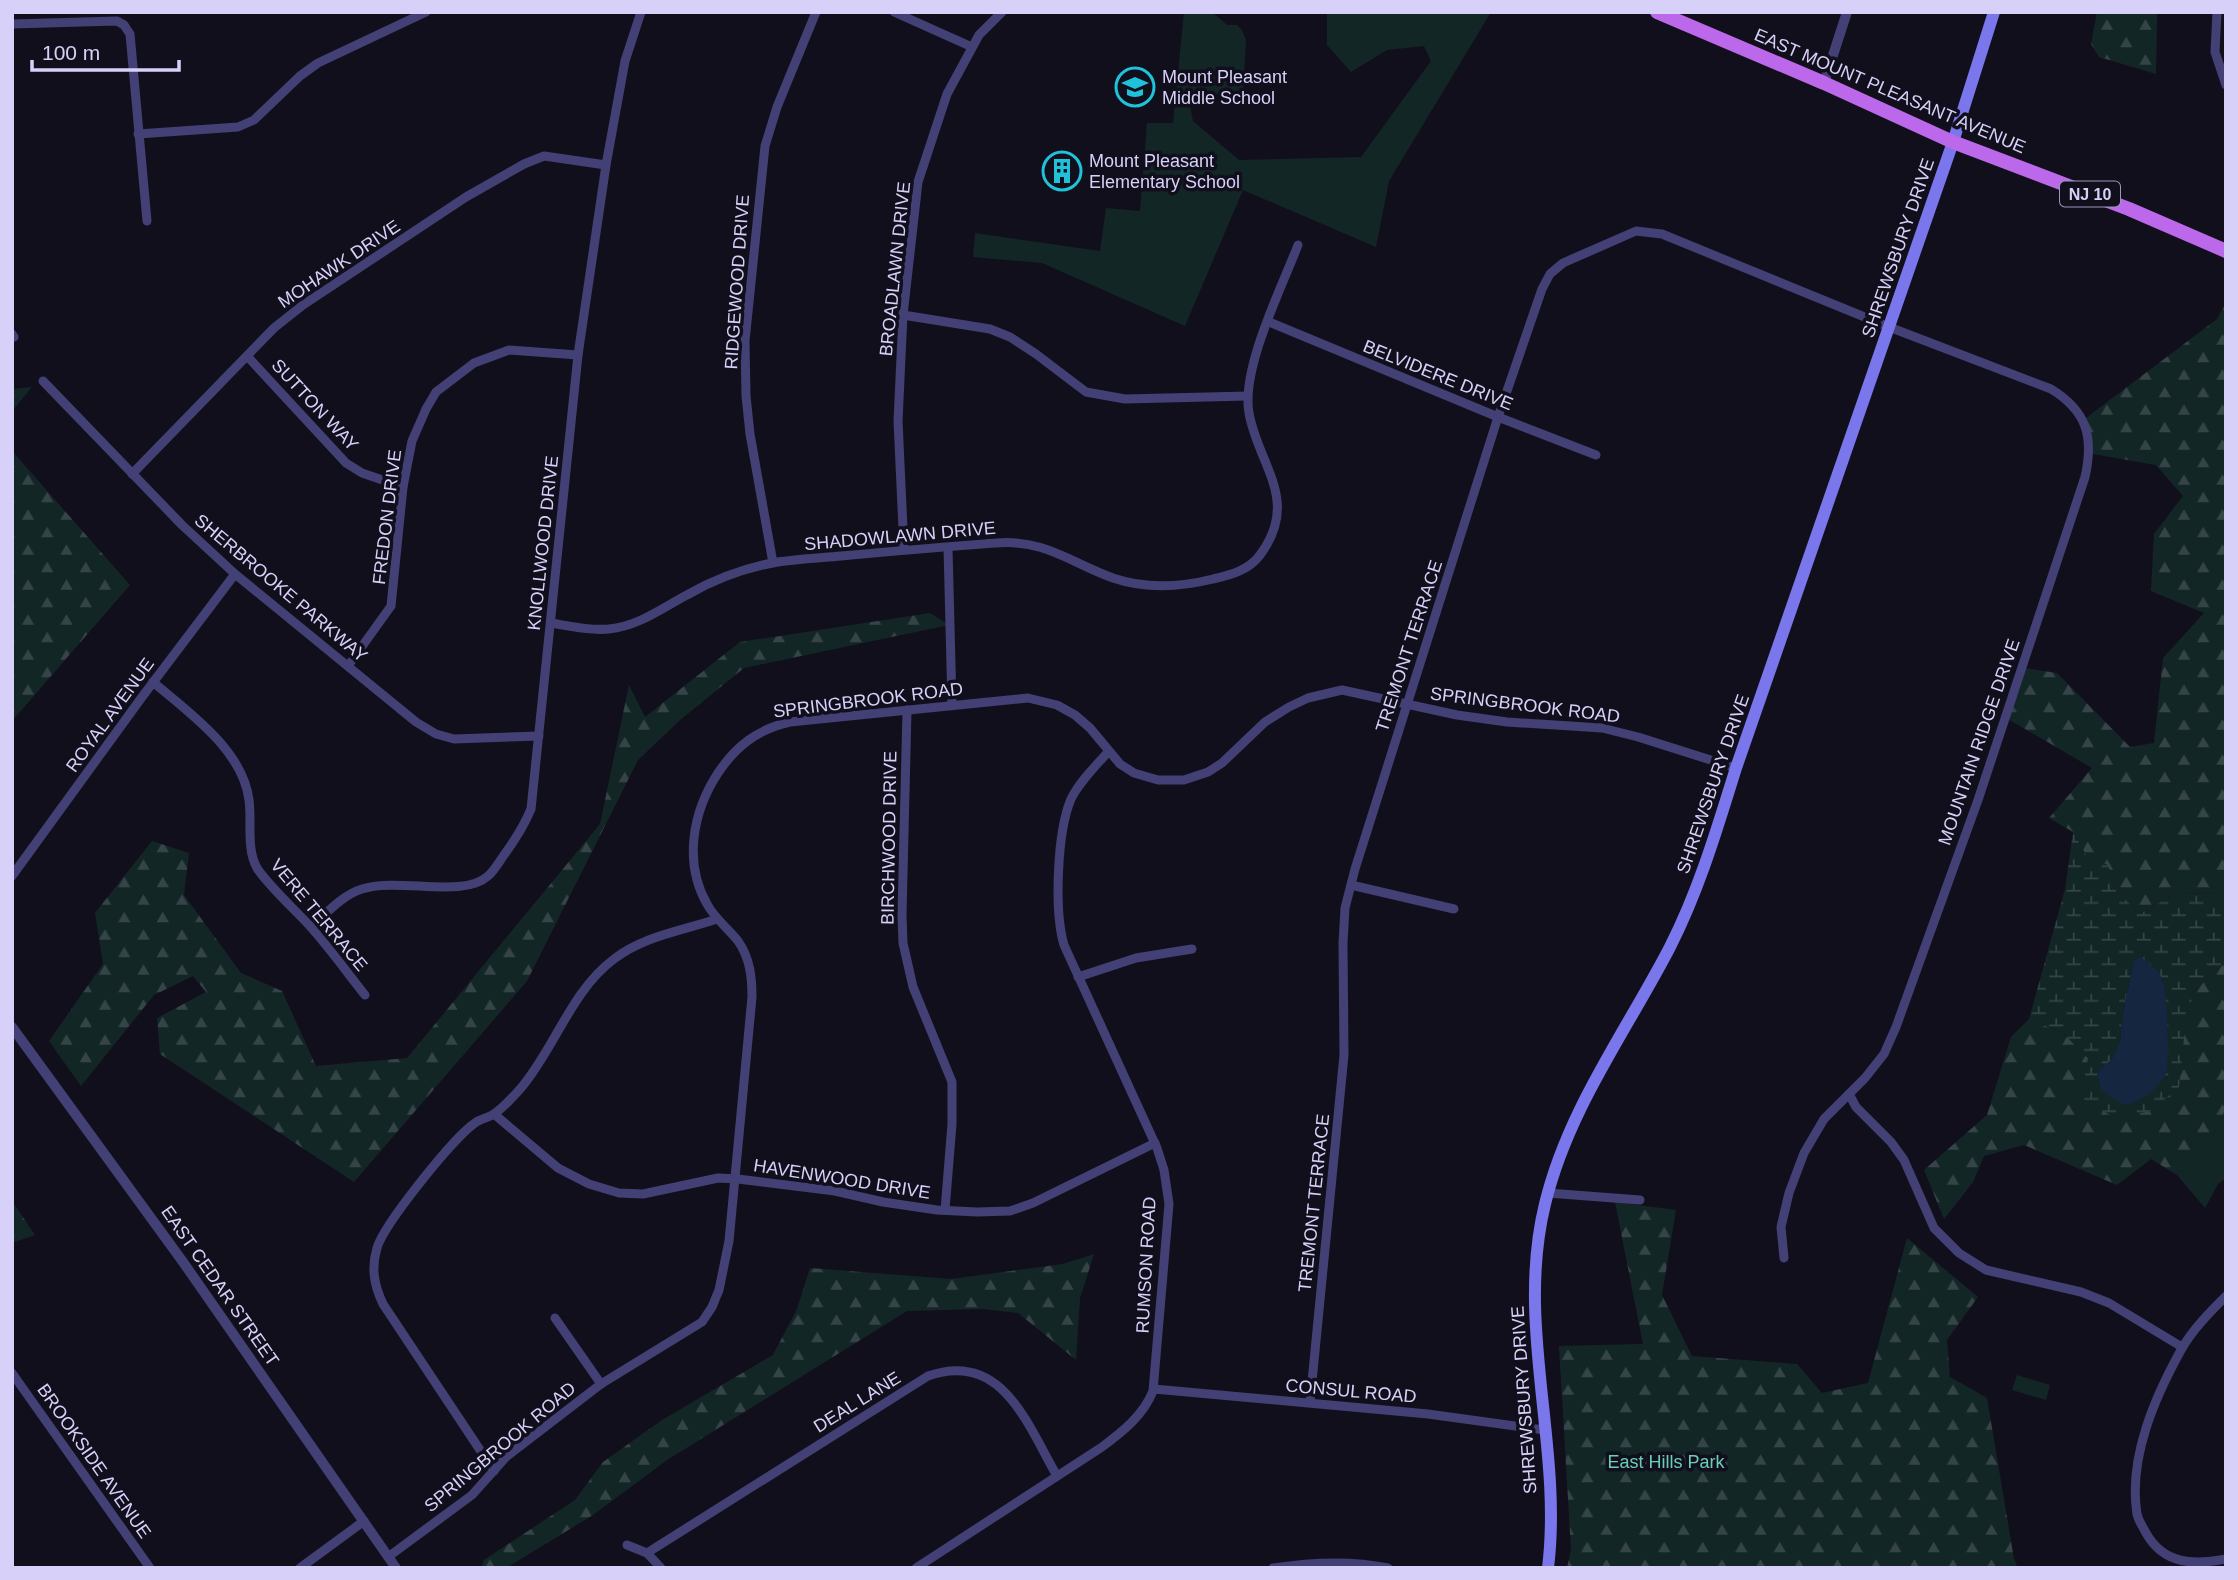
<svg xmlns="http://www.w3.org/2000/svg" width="2238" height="1580" viewBox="0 0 2238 1580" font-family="Arial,sans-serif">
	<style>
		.green { fill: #132626 }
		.forest { fill: url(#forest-firs) }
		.wetland { fill: url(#wetland-marsh); fill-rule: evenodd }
		.water { fill: #152641 }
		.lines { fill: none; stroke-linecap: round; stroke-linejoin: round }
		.minor { stroke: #434076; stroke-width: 9 }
		.tertiary { stroke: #434076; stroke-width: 10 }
		.secondary { stroke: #7a76ec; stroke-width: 12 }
		.primary { stroke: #bb68ea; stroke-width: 14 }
		.labels { text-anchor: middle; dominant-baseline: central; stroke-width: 7; stroke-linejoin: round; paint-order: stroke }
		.shield { fill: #120f1d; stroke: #9c97b7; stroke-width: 2 }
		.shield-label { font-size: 16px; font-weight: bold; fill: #d7d1f9 }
		.poi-label { font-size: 18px; fill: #d7d1f9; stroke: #120f1d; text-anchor: start }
		.street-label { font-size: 18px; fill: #d7d1f9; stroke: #120f1d }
		.park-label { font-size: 18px; fill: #68ceb6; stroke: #120f1d }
	</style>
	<defs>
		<pattern id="forest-firs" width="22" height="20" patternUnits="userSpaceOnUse" patternTransform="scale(1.75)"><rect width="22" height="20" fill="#132626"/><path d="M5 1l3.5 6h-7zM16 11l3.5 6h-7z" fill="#354446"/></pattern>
		<pattern id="wetland-marsh" width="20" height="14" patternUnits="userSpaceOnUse" patternTransform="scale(1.75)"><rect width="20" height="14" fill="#132626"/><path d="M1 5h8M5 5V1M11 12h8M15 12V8" fill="none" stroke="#354446"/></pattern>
	</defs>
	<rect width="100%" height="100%" fill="#120f1d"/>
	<!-- green -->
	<g class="green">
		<path d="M 1184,12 L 1212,12 L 1227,25 L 1237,25 L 1242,30 L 1246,40 L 1243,92 L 1188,96 L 1193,121 L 1239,160 L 1361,157 L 1431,61 L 1424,46 L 1387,50 L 1351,72 L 1327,45 L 1327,12 L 1491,12 L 1389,181 L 1376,247 L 1243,190 L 1185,326 L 1042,263 L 973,257 L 975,233 L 1100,251 L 1106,208 L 1140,211 L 1147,123 L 1173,123 Z"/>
		<path d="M 2226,1108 L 2226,1178 L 2218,1184 L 2205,1208 L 2177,1175 L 2205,1152 Z"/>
		<path d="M 2017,1375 L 2050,1385 L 2046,1400 L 2012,1390 Z"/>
	</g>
	<!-- forest -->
	<g class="forest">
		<path d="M 2097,12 L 2157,12 L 2156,74 L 2099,57 L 2091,44 Z"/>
		<path d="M 2226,303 L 2226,893 L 2175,894 L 2140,914 L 2124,898 L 2107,865 L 2086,855 L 2073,832 L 2049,818 L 2092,768 L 2006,718 L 2024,668 L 2057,673 L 2130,747 L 2154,743 L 2163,658 L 2204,613 L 2151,591 L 2154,534 L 2183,496 L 2156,465 L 2093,454 L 2086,418 L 2217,319 Z"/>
		<path d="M 32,387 L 12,411 L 12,389 Z"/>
		<path d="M 12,451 L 130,585 L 12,721 Z"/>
		<path d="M 930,613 L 949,625 L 744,668 L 680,720 L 638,760 L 527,981 L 354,1182 L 160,1054 L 157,1018 L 206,992 L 193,976 L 154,995 L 81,1086 L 49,1041 L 103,964 L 95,913 L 152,841 L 189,853 L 184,895 L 241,973 L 282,991 L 316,1066 L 407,1058 L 600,824 L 629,685 L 645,717 L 740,642 Z"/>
		<path d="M 2226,962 L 2226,1108 L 2205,1152 L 2177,1175 L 2151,1159 L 2117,1185 L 2024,1145 L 1984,1156 L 1973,1182 L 1944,1219 L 1924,1170 L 1987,1115 L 2011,1037 L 2029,1019 L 2063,1033 L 2088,1058 L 2185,1028 L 2194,991 Z"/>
		<path d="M 12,1201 L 35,1235 L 12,1243 Z"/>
		<path d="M 1615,1202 L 1676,1210 L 1662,1295 L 1692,1356 L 1797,1364 L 1822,1393 L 1868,1383 L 1907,1238 L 1978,1297 L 1947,1340 L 1950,1377 L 1987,1398 L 2014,1559 L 2018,1568 L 1567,1568 L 1571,1550 L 1559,1346 L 1643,1344 Z"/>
		<path d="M 1094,1254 L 1080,1298 L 1076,1360 L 1018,1313 L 982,1309 L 907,1311 L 667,1460 L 593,1515 L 506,1568 L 481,1568 L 484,1560 L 575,1500 L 603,1462 L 662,1420 L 773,1355 L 797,1309 L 810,1268 L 951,1279 L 1063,1264 Z"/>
	</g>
	<!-- wetland -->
	<path class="wetland" d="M 2073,832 L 2086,855 L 2107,865 L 2124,898 L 2140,914 L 2175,894 L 2226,893 L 2226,962 L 2194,991 L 2185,1028 L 2179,1087 L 2151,1111 L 2115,1118 L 2081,1098 L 2088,1058 L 2063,1033 L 2029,1019 L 2065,889 ZM 2133,964 L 2163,980 L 2167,1023 L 2167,1073 L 2123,1104 L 2101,1089 L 2097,1073 L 2113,1058 L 2120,1041 L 2123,1013 Z"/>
	<!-- water -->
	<path class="water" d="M 2141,957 C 2149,963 2160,971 2163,981 C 2167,991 2170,1064 2166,1073 C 2162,1085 2137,1106 2124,1104 C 2116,1102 2107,1093 2101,1089 L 2097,1073 L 2113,1058 L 2120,1041 L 2123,1013 L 2133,964 L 2135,960 Z"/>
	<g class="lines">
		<!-- minor -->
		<g class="minor">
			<path d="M 894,12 L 972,47"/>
			<path d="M 2217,12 L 2215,52 L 2226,85"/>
			<path d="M 12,24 L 117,21 L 124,25 L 130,34 L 147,221"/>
			<path d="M 138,134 L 238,127 L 254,120 L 300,76 L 318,63 L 426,12"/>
			<path d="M 903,315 L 990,329 L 1010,337 L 1036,354 L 1086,392 L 1125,399 L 1248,396"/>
			<path d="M 1269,322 L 1498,417 L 1596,455"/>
			<path d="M 12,334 L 14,337"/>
			<path d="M 247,356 L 346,463 L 362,473 L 403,487"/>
			<path d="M 43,381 L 182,525 L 235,574 L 416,722 L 436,734 L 454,739 L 539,736"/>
			<path d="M 132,474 L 274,328 L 303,305 L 466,197 L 524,164 L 544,156 L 606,165"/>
			<path d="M 948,548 L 952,705"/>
			<path d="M 904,550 L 898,421 L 903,315 L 918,182 L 947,94 L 979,35 L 1002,12"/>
			<path d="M 773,563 L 750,434 L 746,396 L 745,341 L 765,146 L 777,107 L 816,12"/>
			<path d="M 551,623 C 570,626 590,631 609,629 C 639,626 662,608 687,595 C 713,580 742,569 772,563 C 795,559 819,558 841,556 C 893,551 945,547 996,543 C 1045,539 1071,563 1113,578 C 1145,589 1181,587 1213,579 C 1231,575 1249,570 1260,555 C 1301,500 1258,465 1249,413 C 1241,369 1281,289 1298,245"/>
			<path d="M 348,666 L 391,606 L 403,487 L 412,441 L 426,409 L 436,392 L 474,363 L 509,350 L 578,355"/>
			<path d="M 153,682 C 188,712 243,750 249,800 C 252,821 246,849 257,868 C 267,884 294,909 308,924 C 328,946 346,971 365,995"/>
			<path d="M 907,710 L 902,915 L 903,943 L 913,987 L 952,1082 L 952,1124 L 945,1210"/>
			<path d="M 12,876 L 142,697 L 235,574"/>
			<path d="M 1351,885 L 1454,909"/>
			<path d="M 311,927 C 326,914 342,895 362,889 C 398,877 463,899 488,876 C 494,871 499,862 504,855 C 515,840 524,826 531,809 L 578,355 L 606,165 L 625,61 L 641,12"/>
			<path d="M 1078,977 L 1136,958 L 1192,949"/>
			<path d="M 1849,1094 L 1856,1107 L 1891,1142 L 1904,1160 L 1934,1228 L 1959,1253 L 1986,1270 L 2081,1292 L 2109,1303 L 2182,1347"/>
			<path d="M 494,1114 L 558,1168 L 589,1184 L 619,1193 L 643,1194 L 718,1178 L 738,1179 L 835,1191 L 883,1202 L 937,1210 L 977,1212 L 1010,1211 L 1033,1203 L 1155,1143"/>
			<path d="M 1548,1193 L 1640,1200"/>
			<path d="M 2226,1296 C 2210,1312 2192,1330 2181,1350 C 2155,1397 2128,1458 2137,1514 C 2138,1520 2143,1527 2146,1533 C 2164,1565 2194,1565 2226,1559"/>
			<path d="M 555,1318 L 601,1384"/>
			<path d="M 12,1373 L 150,1568"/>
			<path d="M 1154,1389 L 1428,1414 L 1544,1430"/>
			<path d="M 1310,1402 L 1344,1055 L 1343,943 L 1345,908 L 1355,869 L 1498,417 L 1542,289 L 1550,274 L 1563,263 L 1636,231 L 1662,234 L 1889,327 L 2051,389 C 2087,411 2094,437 2085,477 L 1978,800 L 1896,1027 L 1884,1054 L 1865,1078 L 1824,1119 L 1804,1153 L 1789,1193 L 1781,1227 L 1784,1258"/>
			<path d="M 494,1471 L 383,1304 C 374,1285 371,1268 377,1248 C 384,1224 454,1137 475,1123 C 480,1119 488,1118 494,1114 C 503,1108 513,1097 521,1088 C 555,1048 571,991 614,959 C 644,936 681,931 717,919"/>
			<path d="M 627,1545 L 647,1553 L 661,1568"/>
			<path d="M 647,1553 L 928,1376 C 1002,1350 1027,1424 1057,1476"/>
			<path d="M 388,1557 L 472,1495 L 506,1457 L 601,1384 L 702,1322 L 712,1307 L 719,1290 L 729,1241 L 752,997 C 752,977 750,958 738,941 C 728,928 715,919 707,904 C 683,862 693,811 718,773 C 736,746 758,729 790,722 L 1028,698 L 1057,705 L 1075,715 L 1090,728 L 1120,764 L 1134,773 L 1158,780 L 1184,780 L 1208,772 L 1222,763 L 1265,722 L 1289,707 L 1308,698 L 1342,690 L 1457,715 L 1507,722 L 1602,728 L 1638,737 L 1736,768"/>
			<path d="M 300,1568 L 364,1521"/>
			<path d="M 916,1568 L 1102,1447 C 1122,1432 1143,1416 1153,1391 L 1169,1204 L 1164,1170 L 1157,1148 L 1064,945 C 1054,911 1057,832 1071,799 C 1080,781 1095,767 1108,752"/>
			<path d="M 1273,1568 C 1312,1562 1350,1560 1388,1568"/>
		</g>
		<!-- tertiary -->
		<g class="tertiary">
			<path d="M 1824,83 L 1847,12"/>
			<path d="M 12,1027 L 183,1262 L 396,1568"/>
		</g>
		<!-- secondary -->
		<path class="secondary" d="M 1548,1568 C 1563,1446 1515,1326 1545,1204 C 1568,1109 1626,1032 1670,947 C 1699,890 1717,829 1736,768 L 1953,142 L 1994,12"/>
		<!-- primary -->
		<path class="primary" d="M 1657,12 L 1824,83 L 1953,142 L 2129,209 L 2226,251"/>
	</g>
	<!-- icons -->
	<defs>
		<symbol id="school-ring" viewBox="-11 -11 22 22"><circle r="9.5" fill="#120f1d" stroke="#1fc2d8" stroke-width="1.5"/><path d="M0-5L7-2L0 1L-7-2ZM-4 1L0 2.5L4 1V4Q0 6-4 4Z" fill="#1fc2d8"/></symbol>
		<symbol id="building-ring" viewBox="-11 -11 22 22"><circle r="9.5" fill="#120f1d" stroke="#1fc2d8" stroke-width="1.5"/><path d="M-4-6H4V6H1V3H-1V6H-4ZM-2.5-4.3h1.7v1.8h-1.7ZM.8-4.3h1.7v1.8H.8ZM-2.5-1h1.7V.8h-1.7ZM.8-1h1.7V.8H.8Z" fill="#1fc2d8"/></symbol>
	</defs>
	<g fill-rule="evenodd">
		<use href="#school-ring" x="1113" y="65" width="44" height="44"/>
		<use href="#building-ring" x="1040" y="149" width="44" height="44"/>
	</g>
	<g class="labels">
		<!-- shield labels -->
		<rect class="shield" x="2060" y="181.5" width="60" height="25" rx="5"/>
		<g class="shield-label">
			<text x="2090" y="194">NJ 10</text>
		</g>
		<!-- poi labels -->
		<g class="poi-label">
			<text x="1162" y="77">Mount Pleasant<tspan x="1162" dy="21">Middle School</tspan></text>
			<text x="1089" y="161">Mount Pleasant<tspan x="1089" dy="21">Elementary School</tspan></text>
		</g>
		<!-- street labels -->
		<g class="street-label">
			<text transform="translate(1890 91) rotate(23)">EAST MOUNT PLEASANT AVENUE</text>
			<text transform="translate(1898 248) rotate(-71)">SHREWSBURY DRIVE</text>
			<text transform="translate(339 264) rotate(-34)">MOHAWK DRIVE</text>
			<text transform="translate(895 269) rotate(-84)">BROADLAWN DRIVE</text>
			<text transform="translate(737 282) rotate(-86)">RIDGEWOOD DRIVE</text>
			<text transform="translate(1438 375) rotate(22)">BELVIDERE DRIVE</text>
			<text transform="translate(315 405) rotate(47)">SUTTON WAY</text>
			<text transform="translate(387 517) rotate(-83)">FREDON DRIVE</text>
			<text transform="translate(900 536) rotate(-5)">SHADOWLAWN DRIVE</text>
			<text transform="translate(543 543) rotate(-84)">KNOLLWOOD DRIVE</text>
			<text transform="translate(281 588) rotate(40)">SHERBROOKE PARKWAY</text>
			<text transform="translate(1409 646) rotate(-72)">TREMONT TERRACE</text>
			<text transform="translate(868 700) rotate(-7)">SPRINGBROOK ROAD</text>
			<text transform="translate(1525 705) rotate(7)">SPRINGBROOK ROAD</text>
			<text transform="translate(110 715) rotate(-54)">ROYAL AVENUE</text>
			<text transform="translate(1979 742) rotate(-71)">MOUNTAIN RIDGE DRIVE</text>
			<text transform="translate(1713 784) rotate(-71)">SHREWSBURY DRIVE</text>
			<text transform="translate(889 838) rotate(-89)">BIRCHWOOD DRIVE</text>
			<text transform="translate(319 915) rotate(50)">VERE TERRACE</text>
			<text transform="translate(842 1179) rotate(9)">HAVENWOOD DRIVE</text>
			<text transform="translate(1314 1203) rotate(-84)">TREMONT TERRACE</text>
			<text transform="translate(1146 1265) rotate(-87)">RUMSON ROAD</text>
			<text transform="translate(220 1286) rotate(55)">EAST CEDAR STREET</text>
			<text transform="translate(1351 1391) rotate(5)">CONSUL ROAD</text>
			<text transform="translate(1524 1400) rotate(-94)">SHREWSBURY DRIVE</text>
			<text transform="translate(857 1402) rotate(-32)">DEAL LANE</text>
			<text transform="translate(500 1447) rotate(-40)">SPRINGBROOK ROAD</text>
			<text transform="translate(94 1461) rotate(55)">BROOKSIDE AVENUE</text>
		</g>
		<!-- park labels -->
		<g class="park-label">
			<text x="1666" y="1462">East Hills Park</text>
		</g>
	</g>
	<!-- border -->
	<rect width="2238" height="1580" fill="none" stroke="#d7d1f9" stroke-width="28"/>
	<!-- scale -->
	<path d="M32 60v10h147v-10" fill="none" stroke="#d7d1f9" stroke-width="3.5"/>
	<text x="42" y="60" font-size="21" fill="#d7d1f9" stroke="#120f1d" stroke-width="5" paint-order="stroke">100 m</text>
</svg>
